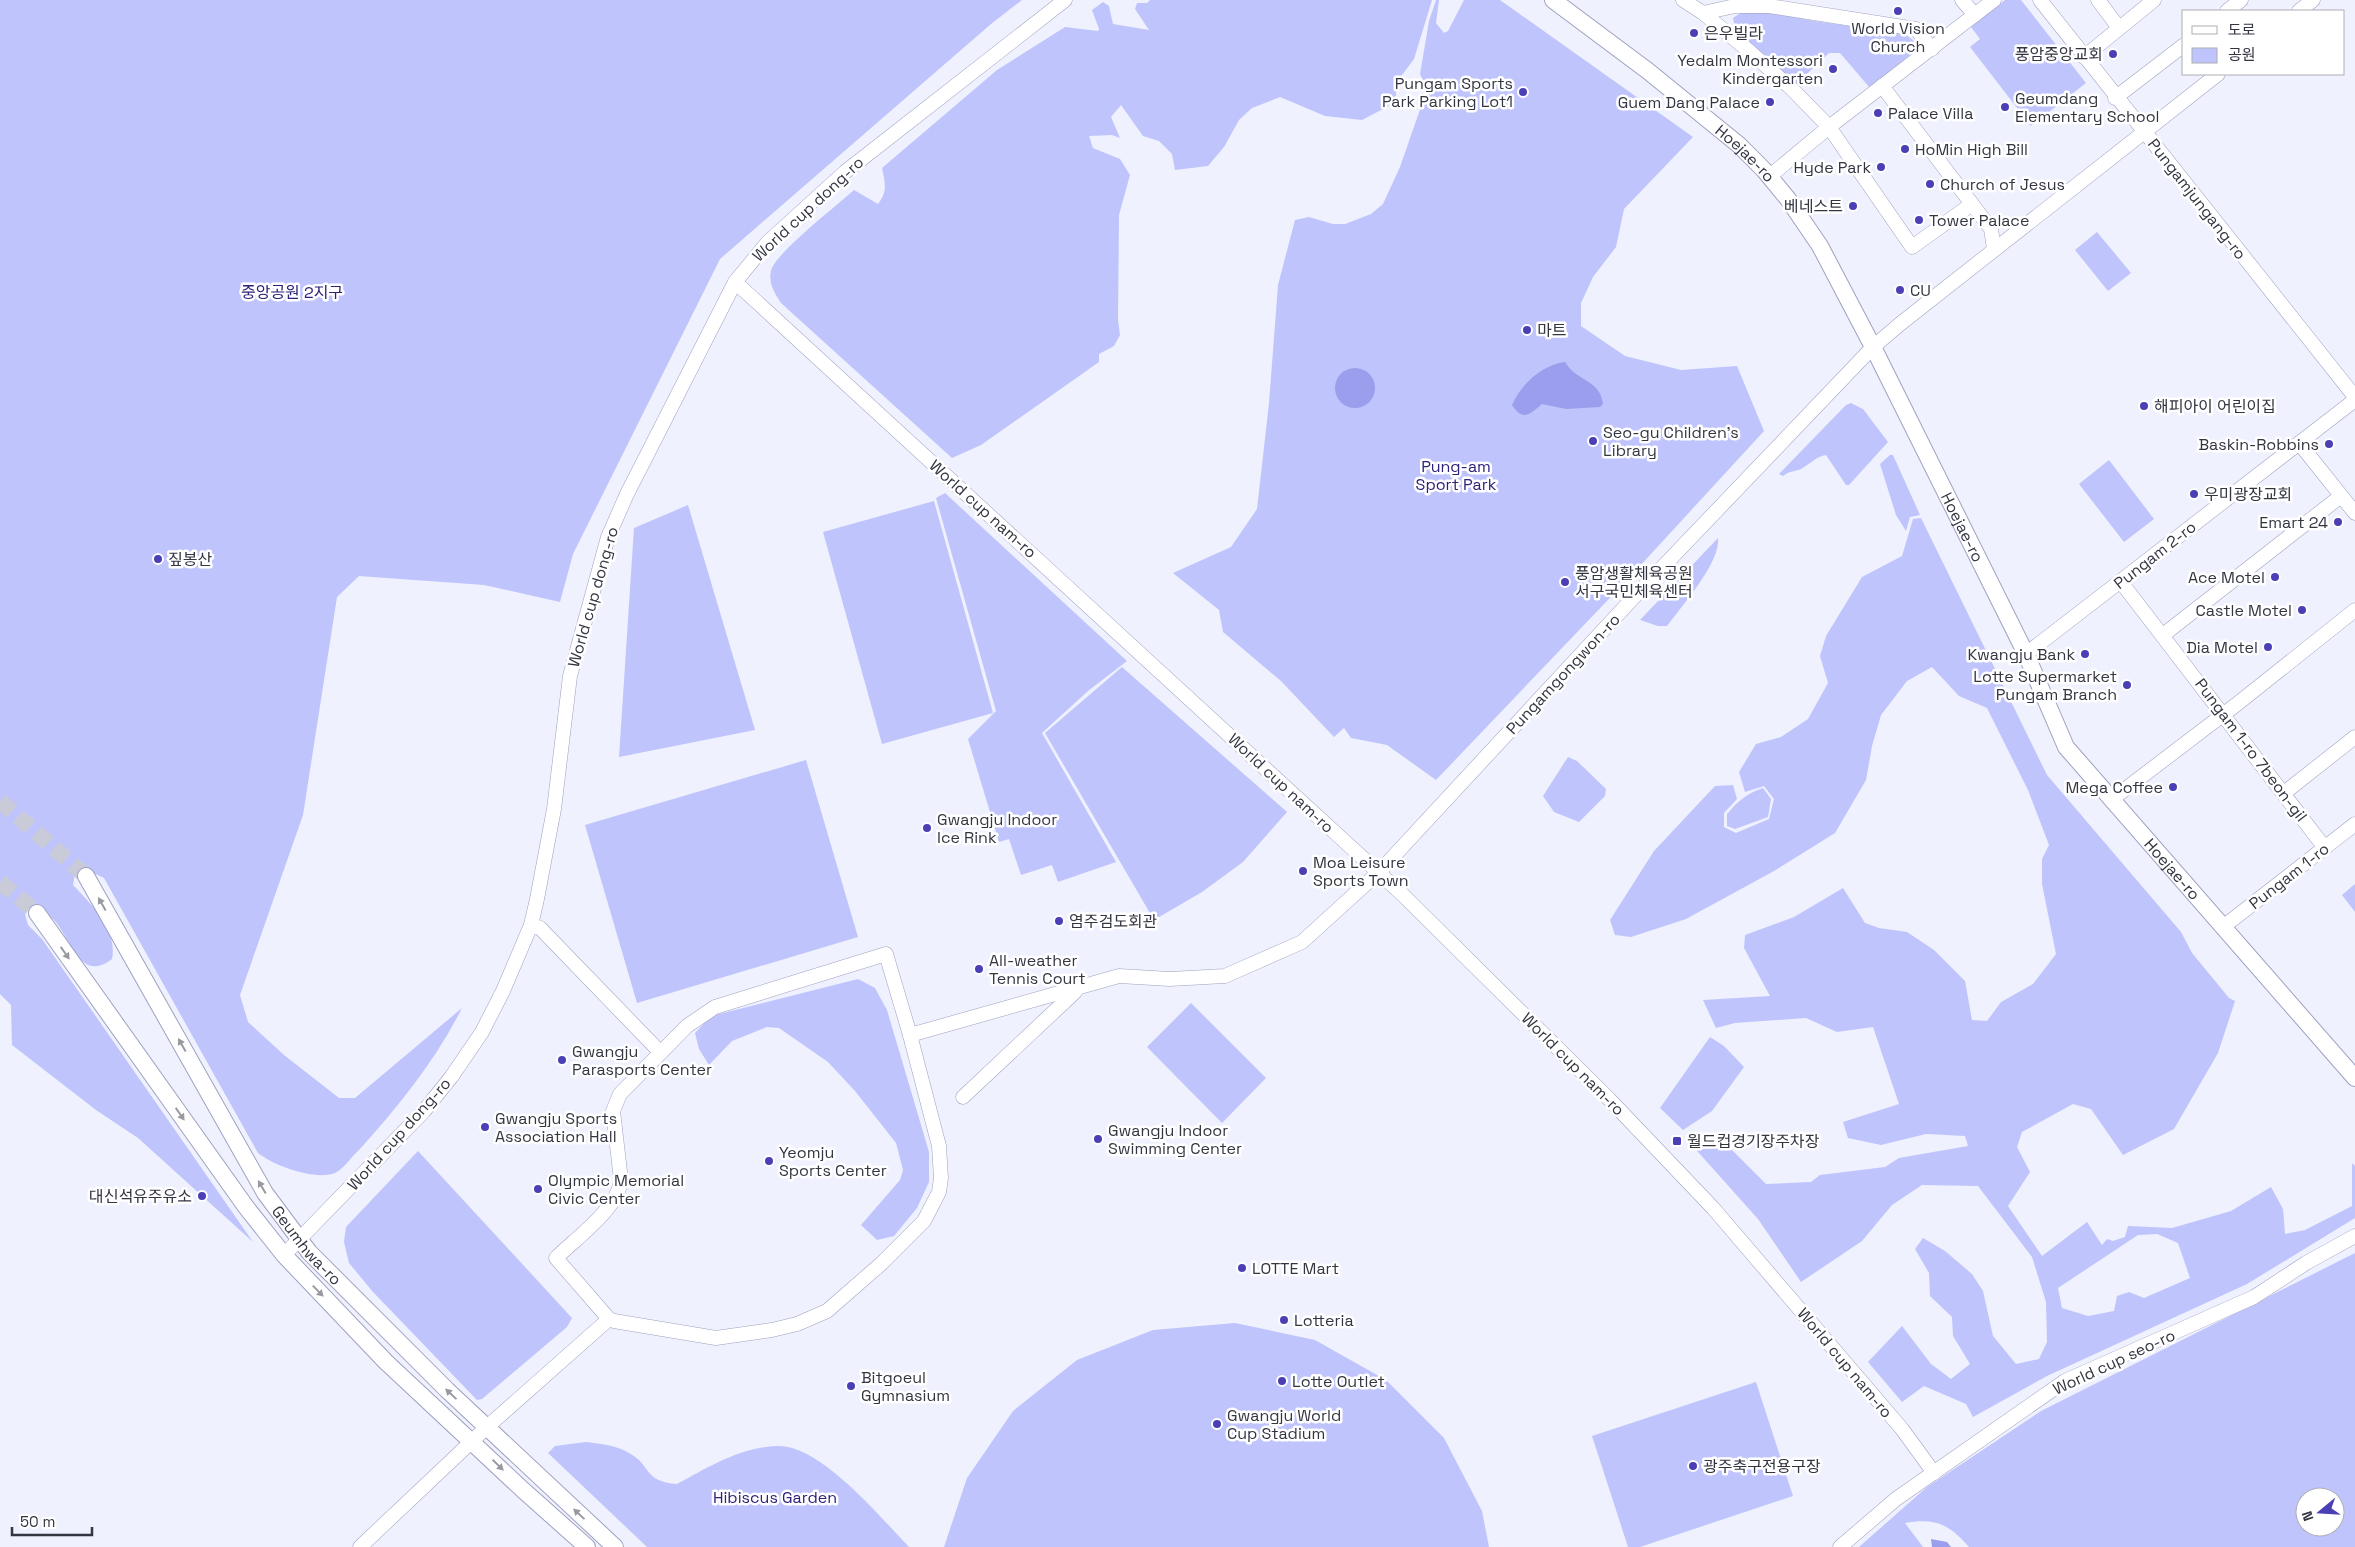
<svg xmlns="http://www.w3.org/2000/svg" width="2355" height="1547" viewBox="0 0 2355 1547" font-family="'Space Grotesk','Noto Sans KR',sans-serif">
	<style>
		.green { fill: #bfc4fc; fill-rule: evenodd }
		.water { fill: #9b9eec }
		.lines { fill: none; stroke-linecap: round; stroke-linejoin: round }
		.major-tunnel { stroke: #c9cbd8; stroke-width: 16; stroke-dasharray: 16 8; stroke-linecap: butt }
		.minor-casing { stroke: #9ea1bf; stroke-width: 15 }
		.major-casing { stroke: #9ea1bf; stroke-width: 18 }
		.minor { stroke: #fff; stroke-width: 14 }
		.major { stroke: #fff; stroke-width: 16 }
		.oneway { fill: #999aa0 }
		.poi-dot { fill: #4b3fb5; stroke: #fff; stroke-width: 2 }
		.labels { text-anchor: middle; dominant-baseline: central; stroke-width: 5; stroke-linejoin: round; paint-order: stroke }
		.poi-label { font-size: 16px; fill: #333541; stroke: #fff; text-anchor: start }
		.street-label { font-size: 16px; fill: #333541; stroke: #fff }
		.park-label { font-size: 16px; fill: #2d217a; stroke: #fff }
	</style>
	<rect width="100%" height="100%" fill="#eff1fe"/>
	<!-- green -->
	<g class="green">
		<path d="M 0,0 L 1022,0 L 991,24 L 720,259 L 573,554 L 560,602 L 484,585 L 359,576 L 337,597 L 303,815 L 240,995 L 248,1022 L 284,1055 L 339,1098 L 355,1098 L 462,1008 C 436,1060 398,1107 359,1150 C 352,1156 345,1167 337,1172 C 318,1182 274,1166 258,1153 L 104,878 L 85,869 L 75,873 L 73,885 C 91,904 118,930 112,959 C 83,982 72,945 58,925 C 54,919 47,914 41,909 L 29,909 L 25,914 L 28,925 L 42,939 L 253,1242 L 138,1138 L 96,1110 L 12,1045 L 11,1005 L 0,994 Z"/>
		<path d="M 1150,0 L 1432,0 L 1414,59 L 1396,83 L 1396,99 L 1387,107 L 1362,120 L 1325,116 L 1280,97 L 1252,108 L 1239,120 L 1224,147 L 1208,166 L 1175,170 L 1172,154 L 1159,141 L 1143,136 L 1121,105 L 1111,117 L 1120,138 L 1112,135 L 1089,136 L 1093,148 L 1120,159 L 1130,175 L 1119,215 L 1118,320 L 1120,335 L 1114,346 L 1099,354 L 1099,362 L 981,445 L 952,458 L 781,303 C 775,294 768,283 771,271 C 774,254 839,204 854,190 L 878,204 C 888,192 885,182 882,168 L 997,70 L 1065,27 L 1098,31 L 1099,29 L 1092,10 L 1103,2 L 1109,6 L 1113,24 L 1149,30 L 1135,9 L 1137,3 L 1147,3 Z"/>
		<path d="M 1436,0 L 1439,0 L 1436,23 L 1444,33 L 1448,31 L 1464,0 L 1500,0 L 1693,137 L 1624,209 L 1616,247 L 1593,277 L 1581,303 L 1581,326 L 1625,356 L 1681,370 L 1737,366 L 1764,431 L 1627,580 L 1436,780 L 1387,745 L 1351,738 L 1344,728 L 1334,737 L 1281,681 L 1223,632 L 1219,610 L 1173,573 L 1231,547 L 1257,509 L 1269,403 L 1278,285 L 1295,220 L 1309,217 L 1333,224 L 1345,224 L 1371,214 L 1383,204 L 1400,167 L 1424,98 L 1423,80 L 1420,74 L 1429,21 Z"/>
		<path d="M 2005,0 L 2021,0 L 2086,83 L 2031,126 L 1970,47 L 1980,39 L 1971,27 Z"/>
		<path d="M 1742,12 L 1769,12 L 1814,21 L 1905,34 L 1913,40 L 1917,49 L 1870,88 L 1840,53 L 1829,53 L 1794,86 L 1736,33 L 1733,18 Z"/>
		<path d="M 2097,232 L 2131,273 L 2108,291 L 2075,250 Z"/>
		<path d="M 1851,403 L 1863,409 L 1888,442 L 1849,485 L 1846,485 L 1826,455 C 1817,456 1810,464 1801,469 C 1794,472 1791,470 1783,476 L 1779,474 L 1846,405 Z"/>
		<path d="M 1890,455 L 1893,455 L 1920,515 L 1910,517 L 1906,531 L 1896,515 L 1880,464 Z"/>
		<path d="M 2109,460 L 2154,519 L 2124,542 L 2079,484 Z"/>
		<path d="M 945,493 L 1127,661 L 1088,691 L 1042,733 L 1116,862 L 1058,882 L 1052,865 L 1021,875 L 1009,839 L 999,842 L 968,739 L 996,711 L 936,498 Z"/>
		<path d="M 934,501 L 993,713 L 882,744 L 823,532 Z"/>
		<path d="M 688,505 L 755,730 L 619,757 L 634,528 Z"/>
		<path d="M 1921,518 L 2047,775 L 2181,932 L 2192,953 L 2229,998 L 2235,1001 L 2218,1053 L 2174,1129 L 2123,1155 L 2091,1109 L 2073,1104 L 2022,1132 L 2017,1147 L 2030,1172 L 2008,1206 L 2042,1256 L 2087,1222 L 2102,1245 L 2107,1239 L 2113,1241 L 2125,1237 L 2128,1226 L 2172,1228 L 2231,1211 L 2271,1187 L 2283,1209 L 2285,1234 L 2305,1230 L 2352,1206 L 2352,1163 L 2355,1166 L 2355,1218 L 2247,1284 L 2047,1376 L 1973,1417 L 1966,1404 L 1924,1386 L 1902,1402 L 1868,1362 L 1902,1326 L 1931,1364 L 1951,1379 L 1970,1364 L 1953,1336 L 1952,1317 L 1930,1296 L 1929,1273 L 1915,1249 L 1923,1238 L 1945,1251 L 1972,1274 L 1983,1291 L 1993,1336 L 2016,1364 L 2039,1359 L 2047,1342 L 2046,1302 L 2032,1257 L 1978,1186 L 1922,1185 L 1892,1205 L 1862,1241 L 1801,1282 L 1758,1219 L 1690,1143 L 1716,1134 L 1766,1184 L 1811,1182 L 1820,1175 L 1885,1167 L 1899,1158 L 1968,1146 L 1965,1136 L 1926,1134 L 1881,1145 L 1848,1138 L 1843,1122 L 1899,1104 L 1873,1027 L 1837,1032 L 1806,1018 L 1735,1023 L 1716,1028 L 1703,1000 L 1770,996 L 1744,948 L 1745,935 L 1794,917 L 1843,888 L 1865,923 L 1879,928 L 1907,932 L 1934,950 L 1965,981 L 1972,1020 L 1987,1021 L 2001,1002 L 2033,984 L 2056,954 L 2042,884 L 2042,859 L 2049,845 L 2028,790 L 1987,708 L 1959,696 L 1932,667 L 1907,681 L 1881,715 L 1872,746 L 1866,780 L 1835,833 L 1774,871 L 1686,919 L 1631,937 L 1615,935 L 1610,920 L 1654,851 L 1715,786 L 1733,785 L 1737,799 L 1724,813 L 1724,827 L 1736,833 L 1769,819 L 1774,799 L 1764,786 L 1745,792 L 1739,772 L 1756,744 L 1781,737 L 1808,719 L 1828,683 L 1820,656 L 1826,636 L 1862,577 L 1902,556 L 1913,519 ZM 2157,1234 L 2178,1243 L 2190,1278 L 2144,1298 L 2129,1292 L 2117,1296 L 2114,1311 L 2088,1316 L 2062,1308 L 2058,1288 L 2138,1235 Z"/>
		<path d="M 1718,538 C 1721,562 1681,607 1667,626 L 1658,626 L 1640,620 Z"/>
		<path d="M 1122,667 L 1287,812 L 1243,862 L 1202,892 L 1154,920 L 1045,733 Z"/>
		<path d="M 1568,757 L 1577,761 L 1606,789 L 1605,796 L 1579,822 L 1554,812 L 1543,796 Z"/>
		<path d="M 806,760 L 858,937 L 637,1003 L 585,825 Z"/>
		<path d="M 1763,788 L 1771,799 L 1768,817 L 1735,829 L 1727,826 L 1727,814 C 1738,801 1746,794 1763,788 Z"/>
		<path d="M 2355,884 L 2355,912 L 2342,895 Z"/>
		<path d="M 858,979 L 875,988 L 887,1010 L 929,1152 L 929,1182 L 917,1208 L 894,1236 L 877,1240 L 861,1225 L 900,1180 L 903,1170 L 896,1143 L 855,1091 L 828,1062 L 779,1028 L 767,1027 L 732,1041 L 709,1065 L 699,1049 L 695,1033 L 711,1016 Z"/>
		<path d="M 1191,1003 L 1266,1078 L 1222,1123 L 1147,1047 Z"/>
		<path d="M 1710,1037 L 1724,1046 L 1744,1067 L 1712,1111 L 1683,1130 L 1660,1108 Z"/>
		<path d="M 418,1151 L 572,1318 L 567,1327 L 482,1399 L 477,1400 L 373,1292 L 349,1263 L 344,1242 L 346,1227 Z"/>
		<path d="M 2355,1253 L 2355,1547 L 1969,1547 C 1949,1524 1936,1518 1905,1523 L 1923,1547 L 1859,1547 L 1927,1487 L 2041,1411 ZM 2305,1497 L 2335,1497 L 2335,1527 L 2305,1527 Z"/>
		<path d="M 1235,1323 L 1315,1340 L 1386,1380 L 1444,1438 L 1482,1511 L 1489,1547 L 944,1547 L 967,1478 L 1013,1411 L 1077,1360 L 1153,1330 Z"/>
		<path d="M 1756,1382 L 1793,1496 L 1640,1547 L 1628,1547 L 1592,1436 Z"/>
		<path d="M 586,1442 C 601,1444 616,1445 629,1453 C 651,1464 643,1482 677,1484 C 708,1467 741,1447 777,1446 C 820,1444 881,1518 909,1547 L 647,1547 L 548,1453 L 555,1446 Z"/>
	</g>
	<!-- water -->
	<g class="water">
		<path d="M 1565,362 C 1577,382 1600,379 1603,404 L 1600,407 L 1566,409 L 1542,404 C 1530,414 1523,422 1512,405 C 1521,384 1542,365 1565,362 Z"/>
		<circle cx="1355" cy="388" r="20"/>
		<path d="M 1931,1539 L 1947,1542 L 1951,1547 L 1932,1547 Z"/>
	</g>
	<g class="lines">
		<!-- major-tunnel -->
		<g class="major-tunnel">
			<path d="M 0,801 L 86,876"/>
			<path d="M 0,882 L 37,913"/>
		</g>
		<defs>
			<g id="minor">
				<path d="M 1683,0 L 1703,13 L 1749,51 L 1792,89 L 1829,127 L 1912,247 L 1972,204"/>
				<path d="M 1962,0 L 1975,15"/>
				<path d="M 2040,0 L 2355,397"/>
				<path d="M 2098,0 L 2119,28"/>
				<path d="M 2227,11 L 2241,0"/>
				<path d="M 2299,11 L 2313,0"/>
				<path d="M 1703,13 L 1735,6 L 1769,6 L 1916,29 L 1932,49"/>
				<path d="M 2084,57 L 2154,0"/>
				<path d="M 1882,86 L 1991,229 L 1994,249"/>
				<path d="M 2115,98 L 2184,45"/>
				<path d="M 1770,176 L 1829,127 L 1994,0"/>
				<path d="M 735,282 L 1402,894 L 1609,1099 L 1713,1208 L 1902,1429 L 1934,1473"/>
				<path d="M 2299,443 L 2355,513"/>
				<path d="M 2121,582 L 2325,848"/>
				<path d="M 2163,635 L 2341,496"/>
				<path d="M 2026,654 L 2355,400"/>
				<path d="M 2284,793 L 2355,737"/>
				<path d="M 2111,800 L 2237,704 L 2355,610"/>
				<path d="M 531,925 L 540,928 L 660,1052"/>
				<path d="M 2223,927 L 2355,824"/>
				<path d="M 886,954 L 910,1035 L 939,1146 L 941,1178 L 939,1192 L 924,1221 L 882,1263 L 827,1311 L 797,1324 L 772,1330 L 716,1338 L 614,1321 L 609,1319 L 556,1258 C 576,1238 618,1209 621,1180 L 613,1111 L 620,1094 L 687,1026 L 715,1007 Z"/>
				<path d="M 910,1035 L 1119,976 L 1170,979 L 1225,976 L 1302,942 L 1379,872 L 1634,597 L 1873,347 L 1900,324 L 2218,74"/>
				<path d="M 963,1097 L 1075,992"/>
				<path d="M 284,1255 L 424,1111 L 452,1076 L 482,1032 L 503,991 L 531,925 L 537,899 L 554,809 L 570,676 L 608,537 L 627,494 L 735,282 L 768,242 L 845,172 L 1065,0"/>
				<path d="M 360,1547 L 487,1427 L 609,1319"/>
				<path d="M 1840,1547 L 1896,1499 L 2065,1381 L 2254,1297 L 2306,1263 L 2355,1236"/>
			</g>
			<g id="major">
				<path id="s1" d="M 1553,0 L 1648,71 L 1739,145 L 1764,170 L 1788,199 L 1820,246 L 1873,347 L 2026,654 L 2066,747 L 2355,1078"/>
				<path id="s2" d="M 86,876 L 265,1193 L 309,1252 L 447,1390 L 615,1547"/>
				<path d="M 37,913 L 246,1207 L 284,1255 L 386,1362 L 523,1490 L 587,1547"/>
			</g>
		</defs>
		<!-- minor casing -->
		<use href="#minor" class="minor-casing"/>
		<!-- major casing -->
		<use href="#major" class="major-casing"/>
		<!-- minor -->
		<use href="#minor" class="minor"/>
		<!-- major -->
		<use href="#major" class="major"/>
	</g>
	<!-- one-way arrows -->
	<defs><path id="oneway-solid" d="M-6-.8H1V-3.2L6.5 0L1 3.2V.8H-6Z" transform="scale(1.25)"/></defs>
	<g class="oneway">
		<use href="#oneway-solid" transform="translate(102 904) rotate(-119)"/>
		<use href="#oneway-solid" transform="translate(65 953) rotate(55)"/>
		<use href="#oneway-solid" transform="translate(182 1045) rotate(-119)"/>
		<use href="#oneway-solid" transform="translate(180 1114) rotate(55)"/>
		<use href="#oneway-solid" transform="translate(262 1187) rotate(-120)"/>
		<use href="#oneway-solid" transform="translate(318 1291) rotate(46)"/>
		<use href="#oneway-solid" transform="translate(451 1394) rotate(-137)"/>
		<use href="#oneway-solid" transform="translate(498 1465) rotate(44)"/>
		<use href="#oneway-solid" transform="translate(579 1514) rotate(-137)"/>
	</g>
	<!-- markers -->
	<g class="poi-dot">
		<circle cx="1898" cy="11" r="5"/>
		<circle cx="1694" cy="33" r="5"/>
		<circle cx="2113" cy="54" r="5"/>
		<circle cx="1833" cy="69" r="5"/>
		<circle cx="1523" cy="92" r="5"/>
		<circle cx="1770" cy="102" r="5"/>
		<circle cx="2005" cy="107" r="5"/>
		<circle cx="1878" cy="113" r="5"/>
		<circle cx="1905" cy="149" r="5"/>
		<circle cx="1881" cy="167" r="5"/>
		<circle cx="1930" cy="184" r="5"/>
		<circle cx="1853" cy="206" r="5"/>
		<circle cx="1919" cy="220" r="5"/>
		<circle cx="1900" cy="290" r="5"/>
		<circle cx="1527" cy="330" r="5"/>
		<circle cx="2144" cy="406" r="5"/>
		<circle cx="1593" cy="441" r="5"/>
		<circle cx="2329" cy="444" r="5"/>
		<circle cx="2194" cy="494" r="5"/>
		<circle cx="2338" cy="522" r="5"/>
		<circle cx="158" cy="559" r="5"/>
		<circle cx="2275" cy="577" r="5"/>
		<circle cx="1565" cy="582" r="5"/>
		<circle cx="2302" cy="610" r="5"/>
		<circle cx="2268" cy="647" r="5"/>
		<circle cx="2085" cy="654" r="5"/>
		<circle cx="2127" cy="685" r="5"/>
		<circle cx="2173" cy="787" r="5"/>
		<circle cx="927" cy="828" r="5"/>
		<circle cx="1303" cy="871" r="5"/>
		<circle cx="1059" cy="921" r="5"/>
		<circle cx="979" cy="969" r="5"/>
		<circle cx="562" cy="1060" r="5"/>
		<circle cx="485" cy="1127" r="5"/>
		<circle cx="1098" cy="1139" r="5"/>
		<rect x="1672" y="1136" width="10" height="10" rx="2.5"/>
		<circle cx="769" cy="1161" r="5"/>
		<circle cx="538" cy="1189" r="5"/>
		<circle cx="202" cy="1196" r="5"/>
		<circle cx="1242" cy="1268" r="5"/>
		<circle cx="1284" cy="1320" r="5"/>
		<circle cx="1282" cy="1381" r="5"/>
		<circle cx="851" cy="1386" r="5"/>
		<circle cx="1217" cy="1424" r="5"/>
		<circle cx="1693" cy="1466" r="5"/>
	</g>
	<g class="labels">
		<!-- poi labels -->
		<g class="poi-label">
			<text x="1898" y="28" text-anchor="middle">World Vision<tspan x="1898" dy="18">Church</tspan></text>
			<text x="1704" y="33">은우빌라</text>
			<text x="2103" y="54" text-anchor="end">풍암중앙교회</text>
			<text x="1823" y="60" text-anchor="end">Yedalm Montessori<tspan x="1823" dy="18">Kindergarten</tspan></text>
			<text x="1513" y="83" text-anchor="end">Pungam Sports<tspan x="1513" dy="18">Park Parking Lot1</tspan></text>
			<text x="2015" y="98">Geumdang<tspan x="2015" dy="18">Elementary School</tspan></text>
			<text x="1760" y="102" text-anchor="end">Guem Dang Palace</text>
			<text x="1888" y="113">Palace Villa</text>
			<text x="1915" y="149">HoMin High Bill</text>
			<text x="1871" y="167" text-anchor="end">Hyde Park</text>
			<text x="1940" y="184">Church of Jesus</text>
			<text x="1843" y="206" text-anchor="end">베네스트</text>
			<text x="1929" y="220">Tower Palace</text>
			<text x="1910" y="290">CU</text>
			<text x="1537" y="330">마트</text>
			<text x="2154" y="406">해피아이 어린이집</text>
			<text x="1603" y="432">Seo-gu Children's<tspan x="1603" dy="18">Library</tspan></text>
			<text x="2319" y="444" text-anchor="end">Baskin-Robbins</text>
			<text x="2204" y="494">우미광장교회</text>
			<text x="2328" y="522" text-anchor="end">Emart 24</text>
			<text x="168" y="559">짚봉산</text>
			<text x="1575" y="573">풍암생활체육공원<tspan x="1575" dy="18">서구국민체육센터</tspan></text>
			<text x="2265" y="577" text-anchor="end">Ace Motel</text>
			<text x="2292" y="610" text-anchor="end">Castle Motel</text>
			<text x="2258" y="647" text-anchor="end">Dia Motel</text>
			<text x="2075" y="654" text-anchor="end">Kwangju Bank</text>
			<text x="2117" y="676" text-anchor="end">Lotte Supermarket<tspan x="2117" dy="18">Pungam Branch</tspan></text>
			<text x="2163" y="787" text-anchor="end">Mega Coffee</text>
			<text x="937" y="819">Gwangju Indoor<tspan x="937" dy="18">Ice Rink</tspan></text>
			<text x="1313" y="862">Moa Leisure<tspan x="1313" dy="18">Sports Town</tspan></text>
			<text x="1069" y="921">염주검도회관</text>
			<text x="989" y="960">All-weather<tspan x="989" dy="18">Tennis Court</tspan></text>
			<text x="572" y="1051">Gwangju<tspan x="572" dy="18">Parasports Center</tspan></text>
			<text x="495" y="1118">Gwangju Sports<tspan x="495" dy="18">Association Hall</tspan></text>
			<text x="1108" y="1130">Gwangju Indoor<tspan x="1108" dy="18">Swimming Center</tspan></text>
			<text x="1687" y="1141">월드컵경기장주차장</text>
			<text x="779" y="1152">Yeomju<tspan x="779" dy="18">Sports Center</tspan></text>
			<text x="548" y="1180">Olympic Memorial<tspan x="548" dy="18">Civic Center</tspan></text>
			<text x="192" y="1196" text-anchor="end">대신석유주유소</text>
			<text x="1252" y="1268">LOTTE Mart</text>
			<text x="1294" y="1320">Lotteria</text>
			<text x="861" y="1377">Bitgoeul<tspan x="861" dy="18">Gymnasium</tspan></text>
			<text x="1292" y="1381">Lotte Outlet</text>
			<text x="1227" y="1415">Gwangju World<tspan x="1227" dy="18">Cup Stadium</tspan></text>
			<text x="1703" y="1466">광주축구전용구장</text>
		</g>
		<!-- street labels -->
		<g class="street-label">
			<text stroke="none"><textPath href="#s1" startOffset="246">Hoejae-ro</textPath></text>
			<text transform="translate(2197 199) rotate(52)">Pungamjungang-ro</text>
			<text transform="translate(808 209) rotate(-43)">World cup dong-ro</text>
			<text transform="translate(983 509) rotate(42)">World cup nam-ro</text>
			<text stroke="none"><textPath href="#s1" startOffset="681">Hoejae-ro</textPath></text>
			<text transform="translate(2155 555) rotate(-38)">Pungam 2-ro</text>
			<text transform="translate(593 597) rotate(-74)">World cup dong-ro</text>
			<text transform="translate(1563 674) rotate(-47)">Pungamgongwon-ro</text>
			<text transform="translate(2251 750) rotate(53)">Pungam 1-ro 7beon-gil</text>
			<text transform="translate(1281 783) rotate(43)">World cup nam-ro</text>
			<text stroke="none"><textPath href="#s1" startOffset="1086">Hoejae-ro</textPath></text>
			<text transform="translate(2289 876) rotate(-38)">Pungam 1-ro</text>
			<text transform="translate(1573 1064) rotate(45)">World cup nam-ro</text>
			<text transform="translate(399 1134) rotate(-48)">World cup dong-ro</text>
			<text stroke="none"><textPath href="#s2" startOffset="431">Geumhwa-ro</textPath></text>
			<text transform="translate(2114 1362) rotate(-25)">World cup seo-ro</text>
			<text transform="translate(1845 1363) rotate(50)">World cup nam-ro</text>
		</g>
		<!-- park labels -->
		<g class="park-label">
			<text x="292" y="292">중앙공원 2지구</text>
			<text x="1456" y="466">Pung-am<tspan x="1456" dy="18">Sport Park</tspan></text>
			<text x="775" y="1497">Hibiscus Garden</text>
		</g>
	</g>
	<!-- legend -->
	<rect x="2182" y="10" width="162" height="65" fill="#ffffff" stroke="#adaeb3"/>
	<rect x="2192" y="26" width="25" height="8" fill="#ffffff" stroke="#adaeb3"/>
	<text x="2228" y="35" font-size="15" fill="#333541">도로</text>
	<rect x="2192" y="48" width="25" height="15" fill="#bfc4fc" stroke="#adaeb3"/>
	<text x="2228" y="60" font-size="15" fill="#333541">공원</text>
	<!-- north arrow -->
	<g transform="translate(2320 1512) rotate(252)"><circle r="24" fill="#ffffff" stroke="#adaeb3"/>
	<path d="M0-4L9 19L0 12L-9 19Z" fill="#4b3fb5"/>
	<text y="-8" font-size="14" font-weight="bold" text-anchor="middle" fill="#333541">N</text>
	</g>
	<!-- scale -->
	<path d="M12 1527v8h80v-8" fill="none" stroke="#333541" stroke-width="2.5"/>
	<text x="20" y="1527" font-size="15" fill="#333541" stroke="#ffffff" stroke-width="4" paint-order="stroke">50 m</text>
</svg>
